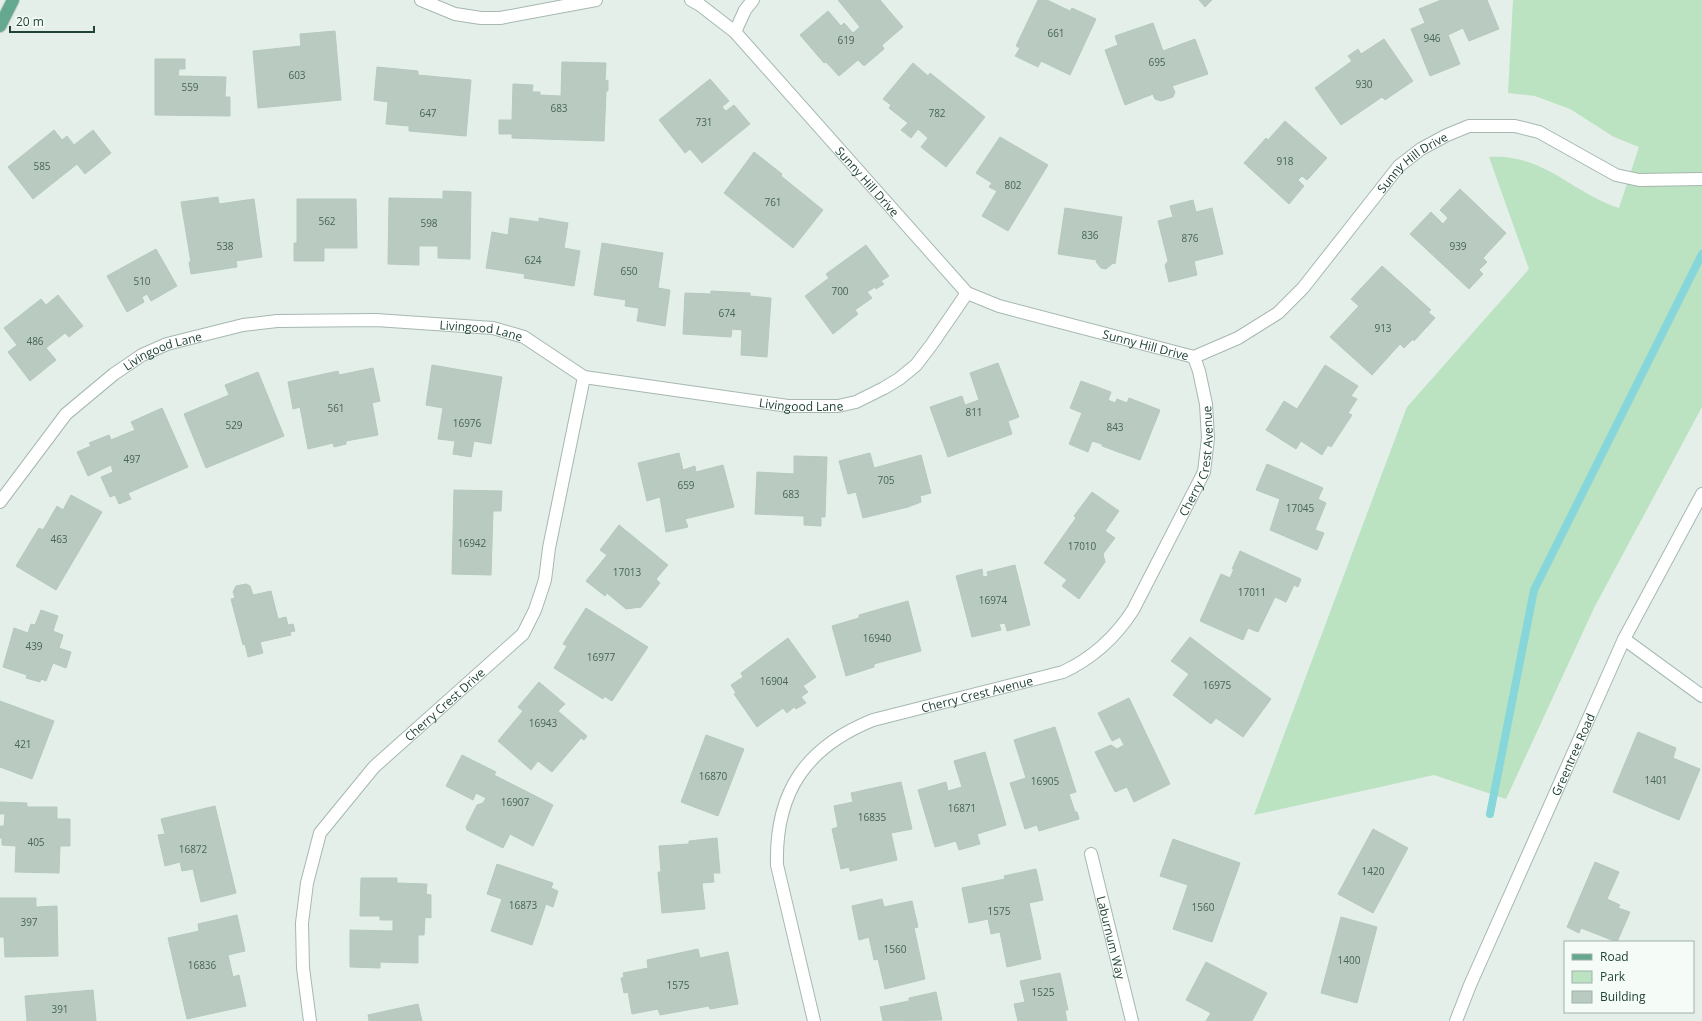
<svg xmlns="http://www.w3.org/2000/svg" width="1702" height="1021" viewBox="0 0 1702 1021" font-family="'Open Sans',sans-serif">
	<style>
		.green { fill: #bbe2c1 }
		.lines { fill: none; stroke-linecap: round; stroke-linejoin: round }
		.stream { stroke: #87d6d9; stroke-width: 8 }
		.building { fill: #b9cac1; stroke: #b5c9bf }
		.minor-casing { stroke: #a6b8b0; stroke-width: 14 }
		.major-casing { stroke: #c1cac7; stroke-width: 14 }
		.minor { stroke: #fff; stroke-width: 12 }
		.major { stroke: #64a98f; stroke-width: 12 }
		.labels { text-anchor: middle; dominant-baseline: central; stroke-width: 3.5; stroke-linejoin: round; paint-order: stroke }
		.number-label { font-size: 10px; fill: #476559 }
		.street-label { font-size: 12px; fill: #214336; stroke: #f5fbf7 }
	</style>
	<rect width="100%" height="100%" fill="#e4efe9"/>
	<!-- green -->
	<path class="green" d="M 1513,0 L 1702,0 L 1702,407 L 1594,608 L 1506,799 L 1434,775 L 1254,815 L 1407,407 L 1529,269 L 1489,157 C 1543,153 1571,192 1619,208 L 1639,147 L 1614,137 L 1570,109 L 1535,96 L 1508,93 Z"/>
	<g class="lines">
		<!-- stream -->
		<path class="stream" d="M 1490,814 L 1534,590 L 1702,254"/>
	</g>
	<!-- building -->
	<g class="building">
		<path d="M 838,0 L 880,0 L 903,27 L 882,45 L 884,49 L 864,66 L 858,60 L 839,76 L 826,62 L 824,63 L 800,35 L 828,11 L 841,26 L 844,23 L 853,33 L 860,27 Z"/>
		<path d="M 1038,0 L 1047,0 L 1070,11 L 1072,8 L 1096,19 L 1070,75 L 1041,61 L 1038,67 L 1015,56 L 1020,48 L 1016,46 Z"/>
		<path d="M 1199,0 L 1212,0 L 1205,7 Z"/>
		<path d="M 1441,0 L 1487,0 L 1499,29 L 1469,41 L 1463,28 L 1448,35 L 1460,64 L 1430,76 L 1411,29 L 1425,23 L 1419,9 Z"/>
		<path d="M 1153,23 L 1163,51 L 1195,39 L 1208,74 L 1172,86 L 1175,92 L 1173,97 L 1161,101 L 1155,99 L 1153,94 L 1125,105 L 1105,50 L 1118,45 L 1115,36 Z"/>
		<path d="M 335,31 L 341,100 L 258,108 L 253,51 L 301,46 L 300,34 Z"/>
		<path d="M 1384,39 L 1413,81 L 1385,100 L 1382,97 L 1341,125 L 1315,88 L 1352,61 L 1348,56 L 1358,49 L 1361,54 Z"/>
		<path d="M 155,59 L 185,59 L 185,69 L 179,69 L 178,76 L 226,77 L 225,97 L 230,97 L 230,116 L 155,115 Z"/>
		<path d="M 562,62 L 606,63 L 605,81 L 608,80 L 608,91 L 606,91 L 604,141 L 512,138 L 512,134 L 499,134 L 499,120 L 512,120 L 513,84 L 533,85 L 532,92 L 540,92 L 540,95 L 561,96 Z"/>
		<path d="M 913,63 L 928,76 L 930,73 L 985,117 L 946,167 L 921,147 L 928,138 L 918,129 L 911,138 L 901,130 L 908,123 L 889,108 L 891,105 L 883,99 Z"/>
		<path d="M 377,67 L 418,71 L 418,75 L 471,80 L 466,136 L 409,131 L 409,126 L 386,124 L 388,102 L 374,100 Z"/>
		<path d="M 710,79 L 729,101 L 722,107 L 726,111 L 734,105 L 750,124 L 702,163 L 690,149 L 685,153 L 659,120 Z"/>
		<path d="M 1285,121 L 1327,158 L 1307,180 L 1302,176 L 1298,180 L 1304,186 L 1289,204 L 1244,163 L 1266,138 L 1268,140 Z"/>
		<path d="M 54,130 L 62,140 L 67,136 L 74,145 L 93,130 L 111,153 L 85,174 L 77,164 L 33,199 L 8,167 Z"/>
		<path d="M 1000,137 L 1048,165 L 1008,231 L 982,216 L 997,191 L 989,187 L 992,183 L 976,173 Z"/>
		<path d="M 754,152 L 782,174 L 781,176 L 823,210 L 793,248 L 724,193 Z"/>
		<path d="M 1460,189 L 1506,233 L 1483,258 L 1487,262 L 1479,270 L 1483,274 L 1469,289 L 1410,234 L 1431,212 L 1443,224 L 1448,218 L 1440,210 Z"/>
		<path d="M 443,191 L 471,192 L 470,259 L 438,258 L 438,246 L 419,246 L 419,265 L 388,264 L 389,198 L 443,199 Z"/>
		<path d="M 218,197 L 219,204 L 254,199 L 262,257 L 236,261 L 237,267 L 191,274 L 189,262 L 191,262 L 181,202 Z"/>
		<path d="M 297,199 L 356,199 L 357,248 L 324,248 L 324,261 L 294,261 L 294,243 L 297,243 Z"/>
		<path d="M 1193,200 L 1196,212 L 1212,208 L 1223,254 L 1194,261 L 1197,275 L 1169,282 L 1165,265 L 1168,261 L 1158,221 L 1173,217 L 1170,206 Z"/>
		<path d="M 1065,208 L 1122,217 L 1115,264 L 1113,263 L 1106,269 L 1101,268 L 1096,262 L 1097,260 L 1058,254 Z"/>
		<path d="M 510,218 L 539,222 L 539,218 L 568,223 L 564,248 L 580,251 L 574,286 L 524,278 L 525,274 L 486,268 L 492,232 L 508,235 Z"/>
		<path d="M 602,243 L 663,253 L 658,288 L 670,290 L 665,326 L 637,321 L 639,308 L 625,306 L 626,300 L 594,295 Z"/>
		<path d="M 866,245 L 889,276 L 881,281 L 884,284 L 876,289 L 875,287 L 867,292 L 872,298 L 855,310 L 858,314 L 833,334 L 805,296 L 829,278 L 826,274 Z"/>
		<path d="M 156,249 L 177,286 L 151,301 L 147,294 L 142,297 L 144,302 L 127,312 L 107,276 Z"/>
		<path d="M 1382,266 L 1431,310 L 1428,312 L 1435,318 L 1414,341 L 1413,339 L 1404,348 L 1400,344 L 1372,375 L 1330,337 L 1359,306 L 1351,299 Z"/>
		<path d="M 711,291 L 750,293 L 750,296 L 771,298 L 767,357 L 741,355 L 742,330 L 732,329 L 731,337 L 683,334 L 685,293 L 711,294 Z"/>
		<path d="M 58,295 L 83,326 L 69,337 L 65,333 L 46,348 L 56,360 L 30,381 L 8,352 L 17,345 L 4,328 L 41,299 L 46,305 Z"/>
		<path d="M 998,363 L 1019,417 L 1008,421 L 1012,434 L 948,457 L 930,407 L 962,396 L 965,405 L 979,400 L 970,373 Z"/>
		<path d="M 432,365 L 502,377 L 491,444 L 474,441 L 471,457 L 453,454 L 455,441 L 438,439 L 443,408 L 426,405 Z"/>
		<path d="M 1325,365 L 1358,386 L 1351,396 L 1357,399 L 1348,413 L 1352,415 L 1331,447 L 1328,445 L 1322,455 L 1301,441 L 1296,449 L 1266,430 L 1284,401 L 1297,409 Z"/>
		<path d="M 373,368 L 380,401 L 372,403 L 378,435 L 346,441 L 346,444 L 334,447 L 333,443 L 308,449 L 300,407 L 293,409 L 288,382 L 338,371 L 339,375 Z"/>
		<path d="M 258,372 L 284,436 L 206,468 L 184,414 L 229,395 L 225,385 Z"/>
		<path d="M 1081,381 L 1111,392 L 1108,400 L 1115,403 L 1117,399 L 1127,403 L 1129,398 L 1160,410 L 1140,460 L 1102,446 L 1102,444 L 1092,441 L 1088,452 L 1069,444 L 1082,413 L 1070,408 Z"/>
		<path d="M 162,408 L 188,467 L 128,493 L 131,499 L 119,504 L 115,495 L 110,497 L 101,477 L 113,472 L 111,465 L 88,476 L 77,452 L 91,446 L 89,443 L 109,435 L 111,440 L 135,430 L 131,422 Z"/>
		<path d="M 679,453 L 683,470 L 695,466 L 696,472 L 723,465 L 734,507 L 685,519 L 688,527 L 666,532 L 660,497 L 647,501 L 638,463 Z"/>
		<path d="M 870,453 L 874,468 L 921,455 L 931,493 L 920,496 L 921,502 L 908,507 L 863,518 L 856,492 L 848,494 L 839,461 Z"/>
		<path d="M 794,456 L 827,457 L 825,517 L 821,517 L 821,526 L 804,525 L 804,516 L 755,514 L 757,472 L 794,474 Z"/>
		<path d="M 1267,464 L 1323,488 L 1318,499 L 1326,503 L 1315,530 L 1324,533 L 1317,550 L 1270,530 L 1280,499 L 1256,490 Z"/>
		<path d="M 454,490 L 502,491 L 501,511 L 493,511 L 491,575 L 452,574 Z"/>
		<path d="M 1092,492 L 1119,511 L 1105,531 L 1115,538 L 1103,554 L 1105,562 L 1079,599 L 1062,586 L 1067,580 L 1044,563 L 1076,518 L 1074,516 Z"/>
		<path d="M 71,495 L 102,512 L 56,590 L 16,566 L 39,528 L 43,530 L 57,506 L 63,510 Z"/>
		<path d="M 619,525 L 668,565 L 656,579 L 660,583 L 641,607 L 626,609 L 607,593 L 605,596 L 586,581 L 607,555 L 600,550 Z"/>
		<path d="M 1240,551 L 1301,579 L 1298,587 L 1294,585 L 1286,602 L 1275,597 L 1258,632 L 1248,628 L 1243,640 L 1200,621 L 1221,574 L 1230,578 L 1234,569 L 1232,569 Z"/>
		<path d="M 1015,565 L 1030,625 L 1007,631 L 1005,623 L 999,624 L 1001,630 L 972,637 L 956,576 L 982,569 L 983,577 L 988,576 L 987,572 Z"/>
		<path d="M 246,584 L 250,586 L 253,595 L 271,591 L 278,619 L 286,617 L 288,625 L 293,624 L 295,631 L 290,632 L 291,635 L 260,642 L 263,653 L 248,657 L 245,644 L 243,645 L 231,599 L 235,598 L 233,592 L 236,586 Z"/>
		<path d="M 908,601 L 921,651 L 874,664 L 874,667 L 846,676 L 832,626 L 859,618 L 859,615 Z"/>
		<path d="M 586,608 L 648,647 L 612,701 L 604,696 L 603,699 L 554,668 L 567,646 L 563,644 Z"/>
		<path d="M 41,610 L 58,616 L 53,631 L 63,635 L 59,648 L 71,652 L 66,668 L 53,663 L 46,681 L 41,679 L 40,682 L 26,678 L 27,675 L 3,667 L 14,628 L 28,633 L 31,624 L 35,625 Z"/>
		<path d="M 1190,637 L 1271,699 L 1243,737 L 1216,718 L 1211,724 L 1173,695 L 1189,674 L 1171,661 Z"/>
		<path d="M 788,638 L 816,677 L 803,686 L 808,692 L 801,697 L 806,703 L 796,709 L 794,707 L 787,713 L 783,708 L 757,727 L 734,694 L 736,693 L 731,685 L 743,677 L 741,673 Z"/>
		<path d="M 539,682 L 565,704 L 558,711 L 587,736 L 584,740 L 581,738 L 552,772 L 538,761 L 531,770 L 498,741 L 523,711 L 518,707 Z"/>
		<path d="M 1129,698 L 1170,784 L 1134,802 L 1127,787 L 1115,792 L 1095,752 L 1111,745 L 1117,749 L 1124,745 L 1120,737 L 1112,741 L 1098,713 Z"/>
		<path d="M 0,701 L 54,721 L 32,779 L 0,767 Z"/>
		<path d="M 1055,727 L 1076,792 L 1069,794 L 1075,812 L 1077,812 L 1079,819 L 1039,831 L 1037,825 L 1025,829 L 1010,783 L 1026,778 L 1014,740 Z"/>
		<path d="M 1638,732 L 1676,748 L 1673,758 L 1700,769 L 1679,820 L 1613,792 Z"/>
		<path d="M 706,735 L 744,749 L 718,816 L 681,802 Z"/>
		<path d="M 985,752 L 1006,825 L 977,834 L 980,844 L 959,850 L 956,841 L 935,847 L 918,790 L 946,782 L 948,791 L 962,787 L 954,761 Z"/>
		<path d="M 462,755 L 496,772 L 494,775 L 553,805 L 533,846 L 510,834 L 503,848 L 467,830 L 466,827 L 477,805 L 483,803 L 486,798 L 476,793 L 473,800 L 446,786 Z"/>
		<path d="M 901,782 L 912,829 L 891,833 L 897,860 L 850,871 L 849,867 L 841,869 L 832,829 L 838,827 L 834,806 L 853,802 L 851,793 Z"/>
		<path d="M 0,802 L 27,803 L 27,807 L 57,807 L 57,819 L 70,819 L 70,846 L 60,846 L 59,873 L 15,872 L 16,846 L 2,845 L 2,838 L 0,838 L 0,826 L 4,826 L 5,814 L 0,814 Z"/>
		<path d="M 215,806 L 236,893 L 201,902 L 193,869 L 182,871 L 180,862 L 165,866 L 158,835 L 165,834 L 161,819 Z"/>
		<path d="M 1373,829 L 1408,848 L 1373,913 L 1338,894 Z"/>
		<path d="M 717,838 L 720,873 L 713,873 L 714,882 L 702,883 L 705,909 L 662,913 L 658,872 L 661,872 L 659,846 L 689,844 L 689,841 Z"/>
		<path d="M 1173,839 L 1240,863 L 1212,942 L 1173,929 L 1188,885 L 1160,876 Z"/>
		<path d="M 1595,862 L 1619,872 L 1607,899 L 1620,905 L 1618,908 L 1630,912 L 1617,942 L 1581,928 L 1579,933 L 1567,927 Z"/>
		<path d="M 497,864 L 553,883 L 551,888 L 558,891 L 553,907 L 546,904 L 532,945 L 491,931 L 502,899 L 487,894 Z"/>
		<path d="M 1036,869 L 1043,900 L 1029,903 L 1041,959 L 1007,967 L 1000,932 L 991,934 L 988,919 L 969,923 L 962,888 L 1005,879 L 1004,876 Z"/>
		<path d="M 361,878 L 397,878 L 397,883 L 427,884 L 426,894 L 431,895 L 431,918 L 425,917 L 424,935 L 418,935 L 418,963 L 380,962 L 380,968 L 350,967 L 350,930 L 393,931 L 393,920 L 380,920 L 380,916 L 360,916 Z"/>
		<path d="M 0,898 L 36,898 L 36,907 L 57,906 L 58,956 L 5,957 L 4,937 L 0,937 Z"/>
		<path d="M 882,899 L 884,907 L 912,901 L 918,927 L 914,928 L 925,979 L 885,989 L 878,959 L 874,960 L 869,937 L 859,940 L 852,906 Z"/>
		<path d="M 237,915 L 245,951 L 228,955 L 233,977 L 239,975 L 246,1006 L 187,1019 L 168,938 L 199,931 L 198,924 Z"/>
		<path d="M 1341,917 L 1377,927 L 1357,1003 L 1321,993 Z"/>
		<path d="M 698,949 L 700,958 L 728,952 L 738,1004 L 710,1009 L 709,1006 L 660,1015 L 658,1009 L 632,1014 L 628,992 L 624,993 L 621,978 L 624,977 L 623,973 L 648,968 L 647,960 Z"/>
		<path d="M 1206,962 L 1267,993 L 1252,1021 L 1206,1021 L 1211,1013 L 1186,1000 Z"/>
		<path d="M 1060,973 L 1068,1010 L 1065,1010 L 1067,1021 L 1018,1021 L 1014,1004 L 1025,1002 L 1020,981 Z"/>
		<path d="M 93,990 L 96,1021 L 27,1021 L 25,996 Z"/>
		<path d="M 936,992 L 942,1020 L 883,1021 L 880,1007 L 909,1001 L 909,998 Z"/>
		<path d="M 418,1004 L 422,1021 L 369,1021 L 368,1015 Z"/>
	</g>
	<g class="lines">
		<defs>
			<g id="minor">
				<path d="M 421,0 L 455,14 L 481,18 L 500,18 L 596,0"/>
				<path id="s1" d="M 691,0 L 700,5 L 735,32 L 967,293 L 999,306 L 1194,357 L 1238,338 L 1278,313 L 1303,288 L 1399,166 L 1421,149 L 1447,135 L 1469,126 L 1515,126 L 1539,132 L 1616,175 L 1639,180 L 1702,179"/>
				<path d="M 735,32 L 745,10 L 753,0"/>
				<path id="s2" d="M 0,502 L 66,414 L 114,374 L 142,355 L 167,344 L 243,325 L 277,321 L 376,320 L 493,328 L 524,337 L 584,377 L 788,406 L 838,406 L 856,402 L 884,388 L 899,379 L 916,365 L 932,344 L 967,293"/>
				<path d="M 1624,639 L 1702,696"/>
				<path id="s3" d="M 1091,854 L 1132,1021"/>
				<path id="s4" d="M 310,1021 L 303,968 L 302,923 L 307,883 L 320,833 L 374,767 L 523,634 L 535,610 L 545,580 L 549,548 L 584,377"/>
				<path id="s5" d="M 814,1021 L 777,865 C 775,792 806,747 873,720 L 1063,672 C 1093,658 1115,638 1133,610 L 1204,472 L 1208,438 L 1206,404 L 1199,371 L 1194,357"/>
				<path id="s6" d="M 1456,1021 L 1470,985 L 1624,639 L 1702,494"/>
			</g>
			<path id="major" d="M 0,26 L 13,0"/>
		</defs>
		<!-- minor casing -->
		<use href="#minor" class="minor-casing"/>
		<!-- major casing -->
		<use href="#major" class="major-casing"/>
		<!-- minor -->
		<use href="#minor" class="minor"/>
		<!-- major -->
		<use href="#major" class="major"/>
	</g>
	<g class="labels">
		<!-- number labels -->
		<g class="number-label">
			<text x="1056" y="33">661</text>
			<text x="1432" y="38">946</text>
			<text x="846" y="40">619</text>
			<text x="1157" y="62">695</text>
			<text x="297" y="75">603</text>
			<text x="1364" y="84">930</text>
			<text x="190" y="87">559</text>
			<text x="559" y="108">683</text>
			<text x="428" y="113">647</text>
			<text x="937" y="113">782</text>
			<text x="704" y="122">731</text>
			<text x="1285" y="161">918</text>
			<text x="42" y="166">585</text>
			<text x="1013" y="185">802</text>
			<text x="773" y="202">761</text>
			<text x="327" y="221">562</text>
			<text x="429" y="223">598</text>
			<text x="1090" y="235">836</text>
			<text x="1190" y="238">876</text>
			<text x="225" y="246">538</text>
			<text x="1458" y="246">939</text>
			<text x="533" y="260">624</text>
			<text x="629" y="271">650</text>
			<text x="142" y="281">510</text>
			<text x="840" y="291">700</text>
			<text x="727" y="313">674</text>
			<text x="1383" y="328">913</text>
			<text x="35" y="341">486</text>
			<text x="336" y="408">561</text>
			<text x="974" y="412">811</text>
			<text x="467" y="423">16976</text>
			<text x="234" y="425">529</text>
			<text x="1115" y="427">843</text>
			<text x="132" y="459">497</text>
			<text x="886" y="480">705</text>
			<text x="686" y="485">659</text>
			<text x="791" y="494">683</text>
			<text x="1300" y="508">17045</text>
			<text x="59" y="539">463</text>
			<text x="472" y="543">16942</text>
			<text x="1082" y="546">17010</text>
			<text x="627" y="572">17013</text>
			<text x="1252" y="592">17011</text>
			<text x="993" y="600">16974</text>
			<text x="877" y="638">16940</text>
			<text x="34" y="646">439</text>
			<text x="601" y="657">16977</text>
			<text x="774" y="681">16904</text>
			<text x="1217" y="685">16975</text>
			<text x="543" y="723">16943</text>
			<text x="23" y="744">421</text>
			<text x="713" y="776">16870</text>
			<text x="1656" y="780">1401</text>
			<text x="1045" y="781">16905</text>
			<text x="515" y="802">16907</text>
			<text x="962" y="808">16871</text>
			<text x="872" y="817">16835</text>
			<text x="36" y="842">405</text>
			<text x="193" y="849">16872</text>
			<text x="1373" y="871">1420</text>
			<text x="523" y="905">16873</text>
			<text x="1203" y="907">1560</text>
			<text x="999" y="911">1575</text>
			<text x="29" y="922">397</text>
			<text x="895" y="949">1560</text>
			<text x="1349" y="960">1400</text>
			<text x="202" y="965">16836</text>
			<text x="678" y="985">1575</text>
			<text x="1043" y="992">1525</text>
			<text x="60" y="1009">391</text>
		</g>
		<!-- street labels -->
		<g class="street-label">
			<text stroke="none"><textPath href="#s1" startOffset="938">Sunny Hill Drive</textPath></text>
			<text stroke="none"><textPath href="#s1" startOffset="254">Sunny Hill Drive</textPath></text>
			<text stroke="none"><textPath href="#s2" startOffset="551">Livingood Lane</textPath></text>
			<text stroke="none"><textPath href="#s1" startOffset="590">Sunny Hill Drive</textPath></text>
			<text stroke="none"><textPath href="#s2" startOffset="227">Livingood Lane</textPath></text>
			<text stroke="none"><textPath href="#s2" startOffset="886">Livingood Lane</textPath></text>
			<text stroke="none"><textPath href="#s5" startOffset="803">Cherry Crest Avenue</textPath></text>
			<text stroke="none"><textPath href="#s5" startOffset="455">Cherry Crest Avenue</textPath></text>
			<text stroke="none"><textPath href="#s4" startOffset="370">Cherry Crest Drive</textPath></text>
			<text stroke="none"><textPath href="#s6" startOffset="291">Greentree Road</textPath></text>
			<text stroke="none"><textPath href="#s3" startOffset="86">Laburnum Way</textPath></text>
		</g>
	</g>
	<!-- legend -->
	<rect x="1564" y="941" width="130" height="72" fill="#f5fbf7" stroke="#a0b1aa"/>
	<rect x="1572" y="954" width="20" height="6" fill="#64a98f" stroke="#a0b1aa"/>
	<text x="1600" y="961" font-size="12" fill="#214336">Road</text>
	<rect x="1572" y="971" width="20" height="12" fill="#bbe2c1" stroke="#a0b1aa"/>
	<text x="1600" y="981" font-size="12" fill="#214336">Park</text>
	<rect x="1572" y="991" width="20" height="12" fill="#b9cac1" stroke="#a0b1aa"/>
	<text x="1600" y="1001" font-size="12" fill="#214336">Building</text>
	<!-- scale -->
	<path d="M10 26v6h84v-6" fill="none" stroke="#214336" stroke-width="2"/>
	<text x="16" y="26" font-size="12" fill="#214336" stroke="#f5fbf7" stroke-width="3" paint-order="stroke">20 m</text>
</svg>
